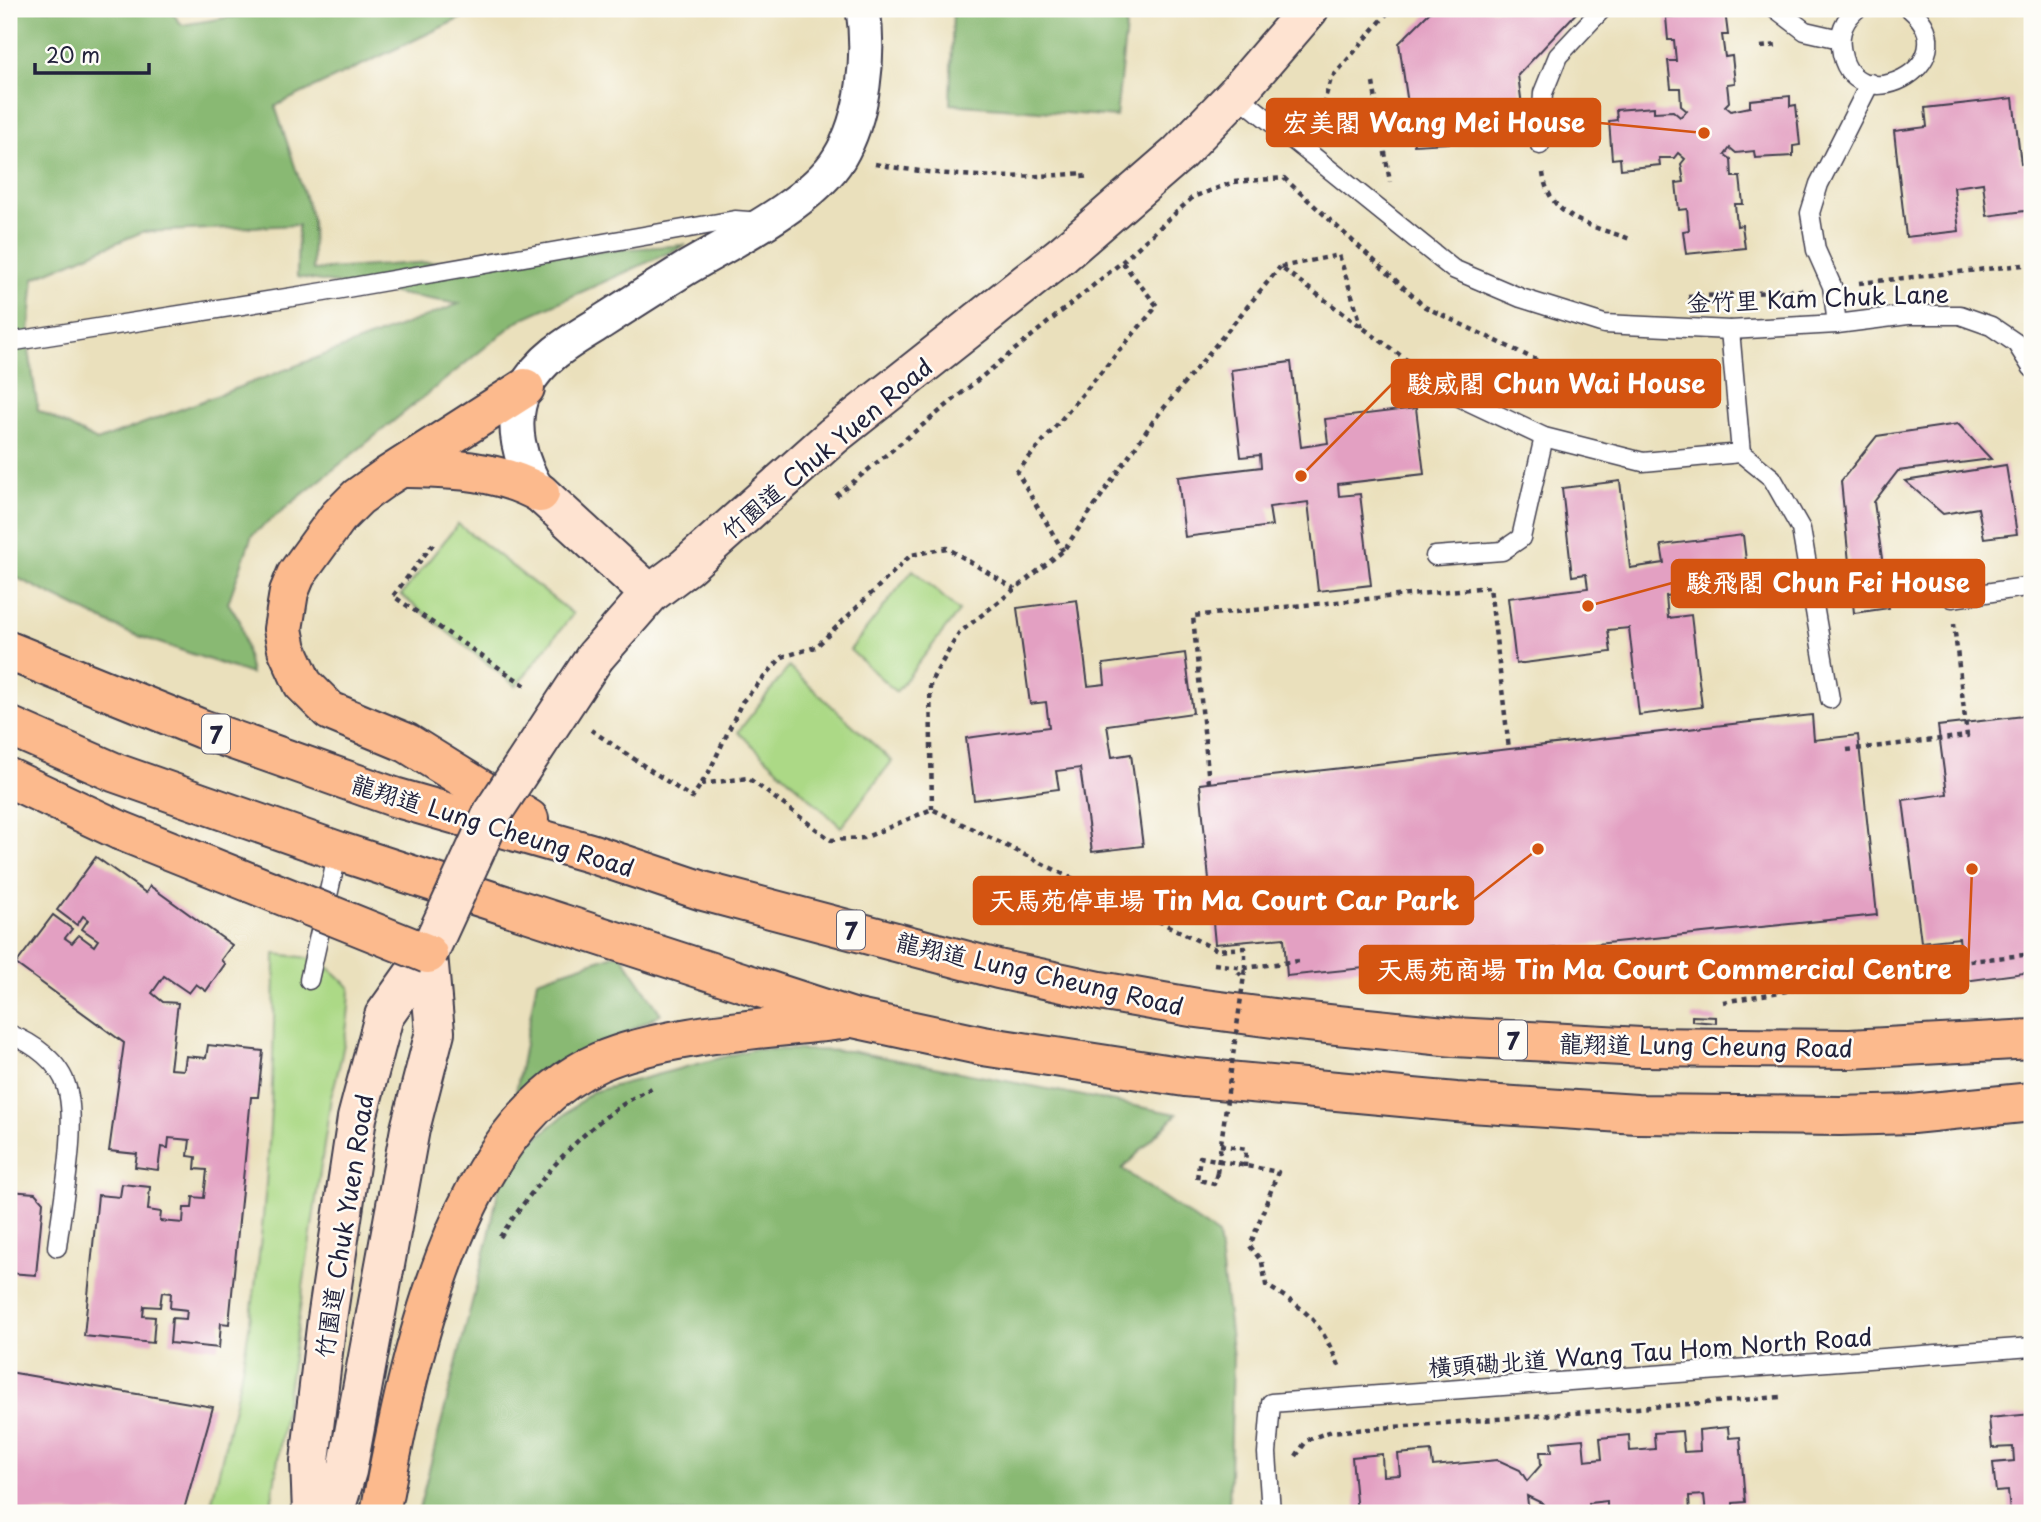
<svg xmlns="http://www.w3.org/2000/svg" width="2041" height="1522" viewBox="0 0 2041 1522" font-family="'Playpen Sans','LXGW WenKai TC',sans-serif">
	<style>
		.green { fill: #acd986; stroke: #677e60; stroke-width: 2 }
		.forest { fill: #89b973; stroke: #566e57; stroke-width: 2; fill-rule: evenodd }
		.building { fill: #e3a0c2 }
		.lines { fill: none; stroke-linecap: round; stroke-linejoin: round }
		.lane-casing { stroke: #403e4e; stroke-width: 21 }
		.street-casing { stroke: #403e4e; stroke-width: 37 }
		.secondary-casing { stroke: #403e4e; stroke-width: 42 }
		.highway-casing { stroke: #403e4e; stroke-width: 42 }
		.path { stroke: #403e4e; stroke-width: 4.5; stroke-dasharray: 5 5; stroke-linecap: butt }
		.lane { stroke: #fff; stroke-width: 18 }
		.street { stroke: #fff; stroke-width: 33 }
		.secondary { stroke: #fee3d1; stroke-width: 38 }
		.highway { stroke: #fcba8d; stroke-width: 38 }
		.secondary-bridge-casing { stroke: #403e4e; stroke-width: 42; stroke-linecap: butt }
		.highway-bridge-casing { stroke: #403e4e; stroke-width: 42; stroke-linecap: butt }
		.path-bridge { stroke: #403e4e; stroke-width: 4.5; stroke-dasharray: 5 5; stroke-linecap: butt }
		.secondary-bridge { stroke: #fee3d1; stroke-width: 38 }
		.highway-bridge { stroke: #fcba8d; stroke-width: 38 }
		.labels { text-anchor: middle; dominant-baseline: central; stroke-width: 5; stroke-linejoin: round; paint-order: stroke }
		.shield { fill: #fdfcf7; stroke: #646373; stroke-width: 2 }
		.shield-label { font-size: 23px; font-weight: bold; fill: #22223b }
		.street-label { font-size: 24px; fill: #22223b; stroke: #fdfcf7 }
		.leader { fill: none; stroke: #d45411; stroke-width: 2.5 }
		.callout-dot { fill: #d45411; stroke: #fdfcf7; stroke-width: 2.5 }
		.callout { fill: #d45411; stroke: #d45411; stroke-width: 2.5 }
		.callout-label { font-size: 26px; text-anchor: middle; font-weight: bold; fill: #fff }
	</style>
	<rect width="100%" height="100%" fill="#fdfcf7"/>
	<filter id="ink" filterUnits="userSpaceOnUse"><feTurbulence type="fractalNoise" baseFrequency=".0143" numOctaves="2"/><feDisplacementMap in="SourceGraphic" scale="14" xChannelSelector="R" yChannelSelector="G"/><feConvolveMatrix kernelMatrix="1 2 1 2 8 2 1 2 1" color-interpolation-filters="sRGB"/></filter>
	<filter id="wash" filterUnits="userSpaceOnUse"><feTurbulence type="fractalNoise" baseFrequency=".00686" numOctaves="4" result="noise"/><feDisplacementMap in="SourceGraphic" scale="28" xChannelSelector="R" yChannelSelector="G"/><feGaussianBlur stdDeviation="1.57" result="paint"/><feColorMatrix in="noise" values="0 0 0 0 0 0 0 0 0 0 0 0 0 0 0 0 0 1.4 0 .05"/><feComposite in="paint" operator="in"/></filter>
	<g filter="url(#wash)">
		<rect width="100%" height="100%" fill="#eae0bc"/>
		<!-- green -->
		<g class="green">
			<path d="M 458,524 L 573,614 L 516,686 L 401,595 Z"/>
			<path d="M 913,570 L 959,611 L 896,692 L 850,650 Z"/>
			<path d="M 789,667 L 892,761 L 841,827 L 738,732 Z"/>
			<path d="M 275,954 C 315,958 322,957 350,988 C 349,1027 342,1060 331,1097 L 270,1513 L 209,1513 C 221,1461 235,1410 244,1357 C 268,1224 274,1088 275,954 Z"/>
		</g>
		<!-- forest -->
		<g class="forest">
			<path d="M 9,9 L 169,9 L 182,25 L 280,9 L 480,9 L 275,106 L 312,218 L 313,270 L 686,245 L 519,320 L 252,535 L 228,603 L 240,621 L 251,674 L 127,632 L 9,574 ZM 298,225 L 297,277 L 459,304 L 97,441 L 38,410 L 28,343 L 34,278 L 142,232 Z"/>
			<path d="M 953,9 L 1128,9 L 1116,117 L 950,104 Z"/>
			<path d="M 620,953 L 661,1014 L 516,1092 L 537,980 Z"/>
			<path d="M 754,1049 L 851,1051 L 1177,1114 L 1122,1169 L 1218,1235 L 1233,1357 L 1229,1513 L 418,1513 L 489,1236 L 503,1166 L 592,1092 Z"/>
		</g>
		<g id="blocks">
			<!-- building -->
			<g class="building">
				<path d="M 1433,9 L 1580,9 L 1518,75 L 1525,129 L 1516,139 L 1414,145 L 1399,43 Z"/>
				<path d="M 1725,11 L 1728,35 L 1722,35 L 1725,57 L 1732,56 L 1735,83 L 1727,84 L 1729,102 L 1725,106 L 1731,111 L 1750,107 L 1750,100 L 1790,96 L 1790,106 L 1796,105 L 1800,145 L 1793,146 L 1793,156 L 1755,158 L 1754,151 L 1736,153 L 1730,148 L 1725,155 L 1731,159 L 1732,177 L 1740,177 L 1743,204 L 1735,204 L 1737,226 L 1742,225 L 1745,248 L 1686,254 L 1683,231 L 1689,230 L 1687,209 L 1679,210 L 1676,183 L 1684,182 L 1681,164 L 1685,159 L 1678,153 L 1674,158 L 1659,158 L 1660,165 L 1621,169 L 1620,158 L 1612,159 L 1609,121 L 1617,120 L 1616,110 L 1654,107 L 1654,112 L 1673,111 L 1680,117 L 1687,111 L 1681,106 L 1680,88 L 1671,88 L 1668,61 L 1676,61 L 1674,40 L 1668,40 L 1666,17 Z"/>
				<path d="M 2013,98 L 2021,164 L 2032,162 L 2032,210 L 1987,216 L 1983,183 L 1954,187 L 1959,231 L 1906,237 L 1894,131 L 1927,127 L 1925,108 Z"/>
				<path d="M 1291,362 L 1301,447 L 1328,443 L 1325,419 L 1416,408 L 1424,474 L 1338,484 L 1339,496 L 1360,494 L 1371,585 L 1318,591 L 1308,502 L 1269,507 L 1272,526 L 1185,537 L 1178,477 L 1261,467 L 1260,455 L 1241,457 L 1231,370 Z"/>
				<path d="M 1958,424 L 1991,459 L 1898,471 L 1874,502 L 1889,608 L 1854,613 L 1841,481 L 1877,436 Z"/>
				<path d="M 2006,465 L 2017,534 L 1984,538 L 1978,508 L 1943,514 L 1905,481 Z"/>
				<path d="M 1620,481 L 1630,568 L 1664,563 L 1661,545 L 1743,535 L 1749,586 L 1666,596 L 1668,618 L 1691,615 L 1702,707 L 1639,715 L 1629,628 L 1608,630 L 1611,652 L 1516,664 L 1508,598 L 1588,588 L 1586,574 L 1572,576 L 1562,488 Z"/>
				<path d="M 1077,600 L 1088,686 L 1105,684 L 1103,664 L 1185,653 L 1193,713 L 1107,725 L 1112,757 L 1131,754 L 1143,846 L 1092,852 L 1080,768 L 1056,771 L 1059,789 L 974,800 L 966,738 L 1049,727 L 1046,702 L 1030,704 L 1017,608 Z"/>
				<path d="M 1812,715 L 1814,740 L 1858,735 L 1877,915 L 1287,976 L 1284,938 L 1215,944 L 1200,784 Z"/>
				<path d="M 2032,715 L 2032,972 L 1965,981 L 1959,938 L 1921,942 L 1903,800 L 1947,794 L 1938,726 Z"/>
				<path d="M 96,857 L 146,893 L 150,886 L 232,945 L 221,960 L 225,964 L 206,991 L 196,984 L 189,993 L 164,976 L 152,993 L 163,1002 L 178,1003 L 170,1069 L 184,1070 L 186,1056 L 206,1058 L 208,1045 L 263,1051 L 258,1097 L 251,1097 L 229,1324 L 221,1323 L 219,1348 L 170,1343 L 172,1318 L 186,1319 L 187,1310 L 170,1308 L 171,1293 L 162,1292 L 160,1307 L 144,1306 L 143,1316 L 155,1317 L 153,1343 L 84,1336 L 98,1195 L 120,1197 L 122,1184 L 150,1187 L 148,1210 L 161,1212 L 160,1221 L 183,1223 L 184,1208 L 192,1208 L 193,1197 L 204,1198 L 207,1170 L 195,1169 L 196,1157 L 188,1156 L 190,1140 L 169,1138 L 168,1148 L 161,1147 L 158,1170 L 135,1167 L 137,1154 L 109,1151 L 124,1043 L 16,964 L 53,915 L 72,929 L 65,938 L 72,943 L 79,935 L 94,946 L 98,940 L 82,929 L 88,920 L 83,916 L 77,925 L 57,910 Z"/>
				<path d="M 1692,1016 L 1716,1017 L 1716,1023 L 1692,1021 Z"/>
				<path d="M 9,1191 L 35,1193 L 43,1202 L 36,1275 L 9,1273 Z"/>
				<path d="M 9,1372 L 213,1407 L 183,1513 L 9,1513 Z"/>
				<path d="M 2032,1414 L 2032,1513 L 2010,1513 L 2008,1491 L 1996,1492 L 1993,1463 L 2014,1461 L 2013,1447 L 1992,1448 L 1989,1418 Z"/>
				<path d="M 1728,1427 L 1729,1438 L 1740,1437 L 1745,1502 L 1733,1503 L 1733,1513 L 1706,1513 L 1704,1495 L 1689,1496 L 1690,1513 L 1661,1513 L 1660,1505 L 1636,1508 L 1637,1513 L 1607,1513 L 1607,1501 L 1589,1503 L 1590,1513 L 1546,1513 L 1544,1504 L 1527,1496 L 1529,1513 L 1357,1513 L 1352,1457 L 1382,1454 L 1383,1476 L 1400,1475 L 1398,1454 L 1431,1451 L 1433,1466 L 1498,1460 L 1520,1470 L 1527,1481 L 1541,1465 L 1540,1452 L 1552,1452 L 1551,1442 L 1583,1439 L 1585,1461 L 1602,1459 L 1600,1438 L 1629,1435 L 1630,1451 L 1655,1449 L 1654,1433 L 1682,1431 L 1684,1452 L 1700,1451 L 1699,1430 Z"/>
			</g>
		</g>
	</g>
	<g filter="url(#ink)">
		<use href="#blocks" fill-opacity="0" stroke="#403e4e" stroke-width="2"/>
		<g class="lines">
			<defs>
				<g id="lane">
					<path d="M 1776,9 L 1805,31 L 1840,39"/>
					<path d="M 1857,9 C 1845,19 1839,32 1841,47 C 1849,127 1974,64 1910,9"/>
					<path d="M 1236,94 L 1453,269 L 1521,298 L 1604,324 L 1730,330 L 1837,324 L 1908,315 L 1960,315 L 1991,326 L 2016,343 L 2032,368"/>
					<path d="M 1540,145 L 1543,93 L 1558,56 L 1602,9"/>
					<path d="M 1837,324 L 1832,286 L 1816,250 L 1810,213 L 1819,184 L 1870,83"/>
					<path d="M 1730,330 L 1741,453 L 1772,478 L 1801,529 L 1830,699"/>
					<path d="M 9,342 L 324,292 L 735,220 L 762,222"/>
					<path d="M 1455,395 L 1544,437 L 1643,462 L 1741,453"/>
					<path d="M 1435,556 L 1502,551 L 1521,538 L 1544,437"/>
					<path d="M 1952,598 L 2032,586"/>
					<path d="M 309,980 L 338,851"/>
					<path d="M 9,1034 C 33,1043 60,1062 67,1088 C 78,1127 62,1205 57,1247"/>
					<path d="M 1271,1513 L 1267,1453 L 1271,1403 L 2032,1347"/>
				</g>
				<path id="street" d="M 540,493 C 520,463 508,424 525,388 C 540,358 572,340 600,323 C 628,305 656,287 685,269 C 729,243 813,202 839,158 C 864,117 870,56 863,9"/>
				<g id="secondary">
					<path d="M 540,493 L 650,594"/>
					<path d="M 595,657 L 650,594 L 686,567 L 833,436 L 1063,254 L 1178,154 L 1236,94 L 1309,9"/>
					<path d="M 312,1513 L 310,1461 L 327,1319 L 357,1118 L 384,1016 L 428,954"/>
					<path d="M 334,1513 L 347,1471 L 410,1129 L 435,1032 L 428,954"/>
				</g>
				<g id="highway">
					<path d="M 525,388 L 386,477 L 358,497 L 338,517 L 296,575 L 289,592 L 283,629 L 287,649 L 303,684 L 330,711 L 407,743 L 529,819"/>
					<path d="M 403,468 C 453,469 496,469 540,493"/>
					<path d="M 9,651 L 202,729 L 394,797 L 590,853 L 703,891 L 998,969 L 1100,991 L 1197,1008 L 1289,1020 L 1454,1037 L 1641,1047 L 1850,1049 L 2032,1039"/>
					<path d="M 9,726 L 116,773 L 338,851 L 853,1018 L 983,1046 L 1185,1077 L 1456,1102 L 1637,1114 L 1840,1116 L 1912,1114 L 2032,1102"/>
					<path d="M 9,778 L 119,830"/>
					<path d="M 380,1513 C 407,1372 452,1127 599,1062 C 666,1033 770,1029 843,1020"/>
				</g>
			</defs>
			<!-- lane casing -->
			<use href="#lane" class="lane-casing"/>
			<!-- street casing -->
			<use href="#street" class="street-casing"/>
			<!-- secondary casing -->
			<use href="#secondary" class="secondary-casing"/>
			<!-- highway casing -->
			<use href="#highway" class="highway-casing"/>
			<!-- path -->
			<g class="path">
				<path d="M 1761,47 L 1778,45"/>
				<path d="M 1373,83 L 1390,182"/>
				<path d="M 1321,124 L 1319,118 L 1331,79 L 1391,9"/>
				<path d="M 875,164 C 945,177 1012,180 1083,173 L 1084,179"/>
				<path d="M 1543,173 C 1549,221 1595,226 1633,240"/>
				<path d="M 1122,262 L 1193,197 L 1234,182 L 1284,178 L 1425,307 L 1551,367 L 1667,372"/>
				<path d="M 1859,283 L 2032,264"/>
				<path d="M 1688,297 L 1802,290"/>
				<path d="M 1362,327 L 1339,255 L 1280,267 L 1434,380"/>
				<path d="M 836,496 L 1122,262 L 1157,306 L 1017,472 L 1063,551"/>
				<path d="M 433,544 L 393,596 L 529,688"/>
				<path d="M 591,730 L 692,798 L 709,772 L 742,702 L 782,657 L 816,647 L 911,555 L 947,548 L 1015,589"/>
				<path d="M 1847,750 L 1967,736 L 1954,624"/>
				<path d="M 1209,783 L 1193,616 L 1490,587 L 1509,749"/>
				<path d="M 701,784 L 748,778 L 831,840 L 864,838 L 932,809 L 1217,950 L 1245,948 L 1245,968 L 1238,975"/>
				<path d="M 932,809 L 930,683 L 959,633 L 1063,551 L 1154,420 L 1280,267"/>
				<path d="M 1214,964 L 1245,968 L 1298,961"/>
				<path d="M 1723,1002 L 1935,965 L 2032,954"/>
				<path d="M 1220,1145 L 1246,1149 L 1245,1167"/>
				<path d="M 1217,1173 L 1214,1184 L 1197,1179 L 1200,1157 L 1278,1172 L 1250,1246 L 1262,1262 L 1266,1285 C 1310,1312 1319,1320 1340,1368"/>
				<path d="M 500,1237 C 539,1179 587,1119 652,1088"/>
				<path d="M 1296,1456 L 1307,1440 L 1329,1432 L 1780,1397"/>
			</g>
			<!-- lane -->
			<use href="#lane" class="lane"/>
			<!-- street -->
			<use href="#street" class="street"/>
			<!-- secondary -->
			<use href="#secondary" class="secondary"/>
			<!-- highway -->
			<use href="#highway" class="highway"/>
			<defs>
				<path id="secondary-bridge" d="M 428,954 L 493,812 L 595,657"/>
				<path id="highway-bridge" d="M 119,830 L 428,954"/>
			</defs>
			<!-- secondary-bridge casing -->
			<use href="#secondary-bridge" class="secondary-bridge-casing"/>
			<!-- highway-bridge casing -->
			<use href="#highway-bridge" class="highway-bridge-casing"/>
			<!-- path-bridge -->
			<path class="path-bridge" d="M 1217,1173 L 1245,968"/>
			<!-- secondary-bridge -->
			<use href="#secondary-bridge" class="secondary-bridge"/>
			<!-- highway-bridge -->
			<use href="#highway-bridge" class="highway-bridge"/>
		</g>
	</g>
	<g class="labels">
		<!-- shield labels -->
		<g class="shield">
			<rect x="202" y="714.5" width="28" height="39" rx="5"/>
			<rect x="837" y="910.5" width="28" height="39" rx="5"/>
			<rect x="1499" y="1020.5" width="28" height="39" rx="5"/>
		</g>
		<g class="shield-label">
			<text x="216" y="734">7</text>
			<text x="851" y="930">7</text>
			<text x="1513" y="1040">7</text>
		</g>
		<!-- street labels -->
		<g class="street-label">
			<text transform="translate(1818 297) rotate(-2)">金竹里 Kam Chuk Lane</text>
			<text transform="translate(826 448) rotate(-40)">竹園道 Chuk Yuen Road</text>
			<text transform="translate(493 825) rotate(17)">龍翔道 Lung Cheung Road</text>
			<text transform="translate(1040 973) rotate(13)">龍翔道 Lung Cheung Road</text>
			<text transform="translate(1706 1045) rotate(1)">龍翔道 Lung Cheung Road</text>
			<text transform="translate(343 1226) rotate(-81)">竹園道 Chuk Yuen Road</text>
			<text transform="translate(1650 1351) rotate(-4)">橫頭磡北道 Wang Tau Hom North Road</text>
		</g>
	</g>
	<!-- callouts -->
	<path class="leader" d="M1704 133L1600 123M1301 476L1392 384M1588 606L1672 583M1538 849L1473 900M1972 869L1968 970"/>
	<g class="callout-dot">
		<circle cx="1704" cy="133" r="7"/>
		<circle cx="1301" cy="476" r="7"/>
		<circle cx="1588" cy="606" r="7"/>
		<circle cx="1538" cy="849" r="7"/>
		<circle cx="1972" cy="869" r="7"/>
	</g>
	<g class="callout">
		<rect x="1267" y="99" width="333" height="47" rx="7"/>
		<rect x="1392" y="360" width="328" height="47" rx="7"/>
		<rect x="1672" y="560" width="312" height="47" rx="7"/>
		<rect x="974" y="877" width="499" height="47" rx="7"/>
		<rect x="1360" y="946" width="608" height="47" rx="7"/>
	</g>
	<g class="callout-label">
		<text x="1434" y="132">宏美閣 Wang Mei House</text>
		<text x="1556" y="393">駿威閣 Chun Wai House</text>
		<text x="1828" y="592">駿飛閣 Chun Fei House</text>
		<text x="1224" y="910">天馬苑停車場 Tin Ma Court Car Park</text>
		<text x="1664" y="979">天馬苑商場 Tin Ma Court Commercial Centre</text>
	</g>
	<!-- margin -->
	<rect width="2041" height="1522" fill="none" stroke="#fdfcf7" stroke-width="35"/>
	<!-- scale -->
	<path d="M35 63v10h114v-10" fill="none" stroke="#22223b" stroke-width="3.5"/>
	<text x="46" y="63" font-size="21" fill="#22223b" stroke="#fdfcf7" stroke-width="5" paint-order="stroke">20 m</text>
</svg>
